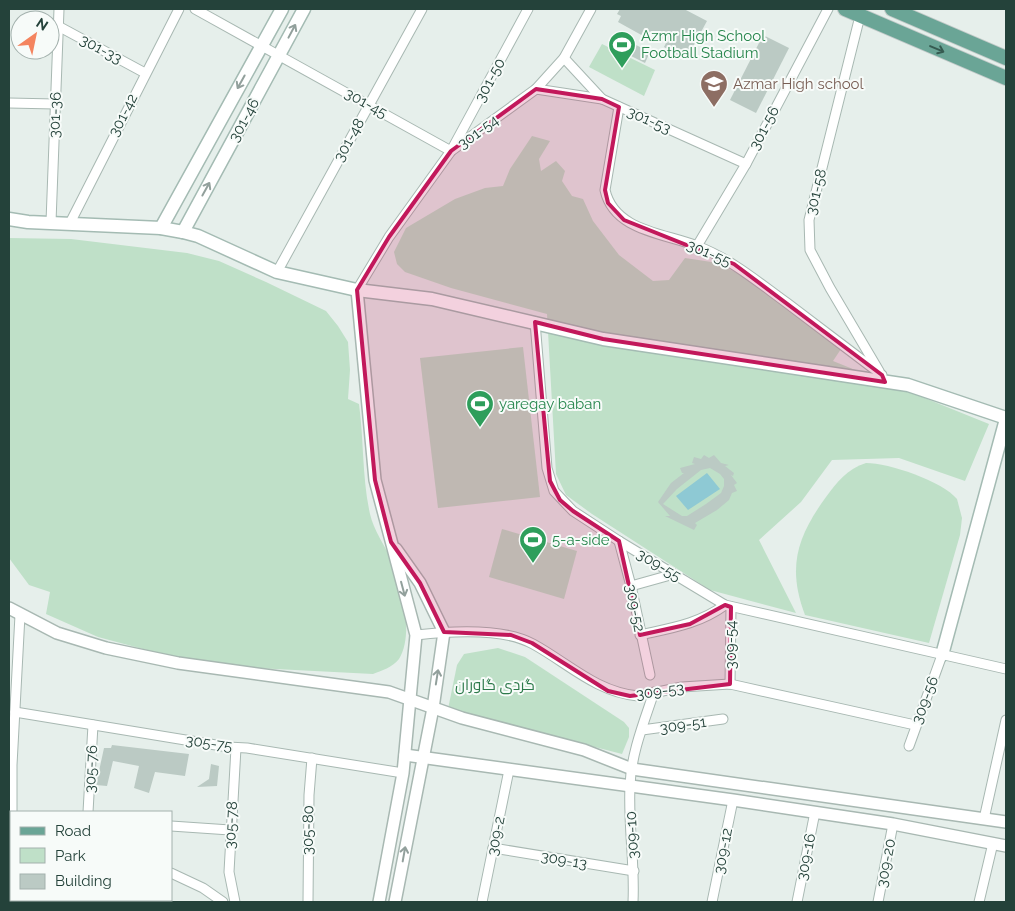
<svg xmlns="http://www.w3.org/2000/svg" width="1015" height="911" viewBox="0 0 1015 911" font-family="Raleway,Cairo,sans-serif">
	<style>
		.green { fill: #bfe0c8 }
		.water { fill: #8ec9d4 }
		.building { fill: #bbcac4; fill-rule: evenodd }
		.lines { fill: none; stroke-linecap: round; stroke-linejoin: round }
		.minor-casing { stroke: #a8b8b2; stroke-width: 11 }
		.tertiary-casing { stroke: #a8b8b2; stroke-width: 14 }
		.secondary-casing { stroke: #a4bbb3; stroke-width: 15 }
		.primary-casing { stroke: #c2cac8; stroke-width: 16 }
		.minor { stroke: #fff; stroke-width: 9 }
		.tertiary { stroke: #fff; stroke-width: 11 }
		.secondary { stroke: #fff; stroke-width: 12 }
		.primary { stroke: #6aa596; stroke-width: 14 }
		.oneway { stroke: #92a09c }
		.oneway2 { stroke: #365b51 }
		.marked { fill: #c2185b; fill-opacity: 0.2; stroke: #c2185b; stroke-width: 4; stroke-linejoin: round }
		.labels { text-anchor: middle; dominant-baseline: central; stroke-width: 4; stroke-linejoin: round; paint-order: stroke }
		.leisure-label { font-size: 15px; fill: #27864d; stroke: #f7fbf9; text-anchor: start }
		.street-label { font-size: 15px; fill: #24423a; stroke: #f7fbf9 }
		.education-label { font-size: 15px; fill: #785e54; stroke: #f7fbf9; text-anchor: start }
		.park-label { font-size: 15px; fill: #2d7a4b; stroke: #f7fbf9 }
	</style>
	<rect width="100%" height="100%" fill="#e6efeb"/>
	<!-- green -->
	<g class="green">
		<path d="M 602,44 L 655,70 L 644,96 L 589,67 Z"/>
		<path d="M 532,136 L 550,141 L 539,159 L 541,171 L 556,161 L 565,171 L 562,181 L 572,196 L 583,199 L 593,221 L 619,255 L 653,281 L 669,280 L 685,258 L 718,263 L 750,280 L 841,349 L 833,361 L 989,424 L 965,481 L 899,458 L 832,460 L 801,502 L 759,540 L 796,613 L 710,590 L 592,514 L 566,495 L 556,474 L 547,314 L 451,288 L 405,272 L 397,264 L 394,252 L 406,228 L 455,199 L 485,188 L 503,186 L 510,169 Z"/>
		<path d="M 9,238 L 71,239 L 187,253 L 219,261 L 266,282 L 326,311 L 338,326 L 348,342 L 350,370 L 348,399 L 359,404 C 364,441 362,478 370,514 C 374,531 384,544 391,559 C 403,582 414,636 399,659 C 393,667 381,671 373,674 L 256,668 L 173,657 L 98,637 L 46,614 L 50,592 L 29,585 L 9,558 Z"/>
		<path d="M 523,347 L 540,497 L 438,508 L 420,358 Z"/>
		<path d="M 866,463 C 889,463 942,481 957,499 L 962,518 L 960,535 L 929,643 L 805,615 C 787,567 797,537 826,497 C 837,482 847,469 866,463 Z"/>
		<path d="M 502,529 L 577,551 L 564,599 L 489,577 Z"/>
		<path d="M 498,648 L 525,657 L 624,722 L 629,728 L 629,737 L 622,754 L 448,709 L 457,665 L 464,654 Z"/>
	</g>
	<!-- water -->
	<path class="water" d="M 707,473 L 720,489 L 688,510 L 676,496 Z"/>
	<!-- building -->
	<g class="building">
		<path d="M 620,9 L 684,9 L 707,21 L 689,54 L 684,51 L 681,57 L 664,47 L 667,41 L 647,31 L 645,37 L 618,22 L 621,16 L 617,14 Z"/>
		<path d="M 763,35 L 789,48 L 756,113 L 730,100 Z"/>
		<path d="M 634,44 L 650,52 L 645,63 L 629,55 Z"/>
		<path d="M 704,455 L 709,458 L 714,455 L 721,463 L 729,465 L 725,466 L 734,473 L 733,476 L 731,475 L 737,483 L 734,485 L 737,491 L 732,493 L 729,500 L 717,510 L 695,523 L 697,525 L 694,530 L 665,516 L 670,516 L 658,502 L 671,483 L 684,473 L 682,473 L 680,468 L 695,464 L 692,463 L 694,457 L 701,459 ZM 710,468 L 720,474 L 724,479 L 724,486 L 721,493 L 706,504 L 687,516 L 682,516 L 663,504 L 677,489 L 701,470 Z"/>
		<path d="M 112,745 L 189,754 L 185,776 L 155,772 L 149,793 L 134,788 L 139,766 L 113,761 L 107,786 L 96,785 L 104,748 L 111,748 Z"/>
		<path d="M 211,764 L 219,766 L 217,786 L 197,787 L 209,779 Z"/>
	</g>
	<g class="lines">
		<defs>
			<g id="minor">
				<path d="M 195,9 L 451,151 L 528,9"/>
				<path d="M 860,16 L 809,220 L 810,250 L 830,288 L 879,371"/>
				<path d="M 58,26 L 145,73"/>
				<path d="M 564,58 L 602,99 L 746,164"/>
				<path d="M 536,89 L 602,99"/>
				<path d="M 9,103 L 55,104"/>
				<path d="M 619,107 L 605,190 C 614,231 664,233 697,246 C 731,259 758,282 787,303 C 819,327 850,351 882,375"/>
				<path d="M 51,222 L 59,9"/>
				<path d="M 70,223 L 179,9"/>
				<path d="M 697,246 L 746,164 L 828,9"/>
				<path d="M 277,272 L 422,9"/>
				<path d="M 357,290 L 389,237 L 451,151 L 536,89 L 564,58 L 591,9"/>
				<path d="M 535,322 L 547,468 L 554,491 L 573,511 L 619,541 L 725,605 L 1006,669"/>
				<path d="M 619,541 L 631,586 L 650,675"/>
				<path d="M 631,586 L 674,574"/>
				<path d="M 416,635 C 450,631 502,627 533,644 C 568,663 596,692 638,696 L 682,687 L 730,684 L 915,725"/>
				<path d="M 640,635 C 671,628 699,624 725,605"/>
				<path d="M 730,684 L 731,607"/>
				<path d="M 15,712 L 228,747 L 247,748 L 403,773"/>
				<path d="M 642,730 L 723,719"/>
				<path d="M 909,746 L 942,655"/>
				<path d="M 12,812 L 12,765 L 20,615"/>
				<path d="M 88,812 L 93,725"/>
				<path d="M 984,819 L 1006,720"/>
				<path d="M 171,826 L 230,830"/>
				<path d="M 493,848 L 634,871"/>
				<path d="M 9,860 L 11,860"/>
				<path d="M 171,873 L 203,888 L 223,902"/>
				<path d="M 9,883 L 11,883"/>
				<path d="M 138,900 L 161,902"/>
				<path d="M 95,902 L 96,900"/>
				<path d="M 235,902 L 229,872 L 236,748"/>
				<path d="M 308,902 L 309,795 L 312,758"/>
				<path d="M 482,902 L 509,770"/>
				<path d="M 633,902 C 635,863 628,825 630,786 C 631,754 644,722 654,692"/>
				<path d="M 712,902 L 733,800"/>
				<path d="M 797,902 L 815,812"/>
				<path d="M 878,902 L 893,824"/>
				<path d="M 979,902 L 993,843"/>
			</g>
			<g id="tertiary">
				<path d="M 357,290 L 375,480 L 416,635 L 403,773 L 379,902"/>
				<path d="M 9,608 L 57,633 L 106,648 L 178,663 L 389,692 L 462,718 L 584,750 L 632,769 L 1006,822"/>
				<path d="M 405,755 L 733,800 L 893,824 L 1006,846"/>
				<path d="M 395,902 L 433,708 L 444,632 L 420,583 L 396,549"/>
			</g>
			<g id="secondary">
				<path d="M 9,219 L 28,222 L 161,228 L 183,232 L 198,236 L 277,272 L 357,290 L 432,299 L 603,339 L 908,385 L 1006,418"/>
				<path d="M 161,228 L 282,9"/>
				<path d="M 183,232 L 304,9"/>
				<path d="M 942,655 L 1006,419"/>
			</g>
			<g id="primary">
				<path d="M 845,9 L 1006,78"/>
				<path d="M 892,9 L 1006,58"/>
			</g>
		</defs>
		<!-- minor casing -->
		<use href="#minor" class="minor-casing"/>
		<!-- tertiary casing -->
		<use href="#tertiary" class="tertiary-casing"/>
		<!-- secondary casing -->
		<use href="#secondary" class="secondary-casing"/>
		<!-- primary casing -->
		<use href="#primary" class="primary-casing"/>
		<!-- minor -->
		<use href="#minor" class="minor"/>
		<!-- tertiary -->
		<use href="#tertiary" class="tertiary"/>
		<!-- secondary -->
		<use href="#secondary" class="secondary"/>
		<!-- primary -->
		<use href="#primary" class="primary"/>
	</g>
	<!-- one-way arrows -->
	<defs><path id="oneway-shaft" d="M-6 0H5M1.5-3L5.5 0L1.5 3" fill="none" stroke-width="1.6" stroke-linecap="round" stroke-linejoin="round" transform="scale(1.25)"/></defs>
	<g class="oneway">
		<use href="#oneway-shaft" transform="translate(292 31) rotate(-62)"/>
		<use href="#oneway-shaft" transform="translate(241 82) rotate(119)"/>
		<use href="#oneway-shaft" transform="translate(206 189) rotate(-61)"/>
		<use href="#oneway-shaft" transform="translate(403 589) rotate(75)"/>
		<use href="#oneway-shaft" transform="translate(437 677) rotate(-81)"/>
		<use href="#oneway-shaft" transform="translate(404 854) rotate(-80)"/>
	</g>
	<use class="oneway2" href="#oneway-shaft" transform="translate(937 49) rotate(23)"/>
	<!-- marked area -->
	<path class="marked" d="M 536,89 L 602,99 L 619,107 L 605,190 L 608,203 L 624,220 L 734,264 L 882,375 L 885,382 L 603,339 L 535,322 L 550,481 L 560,500 L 573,511 L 619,541 L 640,635 L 690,624 L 725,605 L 731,607 L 730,684 L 630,696 L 608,691 L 532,643 L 511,635 L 444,632 L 420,583 L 391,542 L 375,480 L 357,290 L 389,237 L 451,151 Z"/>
	<!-- icons -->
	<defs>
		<symbol id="stadium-pin" viewBox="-11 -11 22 30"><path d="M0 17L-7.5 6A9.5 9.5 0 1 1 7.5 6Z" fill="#2e9e5b" stroke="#f7fbf9"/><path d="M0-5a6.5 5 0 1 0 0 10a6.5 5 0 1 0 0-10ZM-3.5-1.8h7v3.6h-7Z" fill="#fff"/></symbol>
		<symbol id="school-pin" viewBox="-11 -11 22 30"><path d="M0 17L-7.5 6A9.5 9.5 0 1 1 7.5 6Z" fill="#8d6e63" stroke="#f7fbf9"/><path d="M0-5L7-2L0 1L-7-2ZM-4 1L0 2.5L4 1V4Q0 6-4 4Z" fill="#fff"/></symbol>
	</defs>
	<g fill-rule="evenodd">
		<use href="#stadium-pin" x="606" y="29" width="32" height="43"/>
		<use href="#school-pin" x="698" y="68" width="32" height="43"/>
		<use href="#stadium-pin" x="464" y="388" width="32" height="43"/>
		<use href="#stadium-pin" x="517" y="524" width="32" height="43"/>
	</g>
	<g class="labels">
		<!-- leisure labels -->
		<g class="leisure-label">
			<text x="641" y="36">Azmr High School<tspan x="641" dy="17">Football Stadium</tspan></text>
			<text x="499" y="404">yaregay baban</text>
			<text x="552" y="540">5-a-side</text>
		</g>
		<!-- street labels -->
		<g class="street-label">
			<text transform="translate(101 49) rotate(28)">301-33</text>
			<text transform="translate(490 80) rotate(-62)">301-50</text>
			<text transform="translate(366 103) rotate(29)">301-45</text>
			<text transform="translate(55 115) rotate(-88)">301-36</text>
			<text transform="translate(123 115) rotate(-63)">301-42</text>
			<text transform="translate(244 120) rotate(-61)">301-46</text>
			<text transform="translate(649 120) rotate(24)">301-53</text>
			<text transform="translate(764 128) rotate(-62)">301-56</text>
			<text transform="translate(478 132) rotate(-36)">301-54</text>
			<text transform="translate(349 140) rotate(-61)">301-48</text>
			<text transform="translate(816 192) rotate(-76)">301-58</text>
			<text transform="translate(709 253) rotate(23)">301-55</text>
			<text transform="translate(659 565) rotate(31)">309-55</text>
			<text transform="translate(635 608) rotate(79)">309-52</text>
			<text transform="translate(731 645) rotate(-90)">309-54</text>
			<text transform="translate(660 691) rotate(-8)">309-53</text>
			<text transform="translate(925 700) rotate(-69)">309-56</text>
			<text transform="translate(683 725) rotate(-8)">309-51</text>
			<text transform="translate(209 743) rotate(8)">305-75</text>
			<text transform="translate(91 769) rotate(-87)">305-76</text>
			<text transform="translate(231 825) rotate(-87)">305-78</text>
			<text transform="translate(308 830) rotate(-89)">305-80</text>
			<text transform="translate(632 835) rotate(-93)">309-10</text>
			<text transform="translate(496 836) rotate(-79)">309-2</text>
			<text transform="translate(723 851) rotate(-79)">309-12</text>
			<text transform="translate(806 857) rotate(-79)">309-16</text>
			<text transform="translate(564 860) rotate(10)">309-13</text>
			<text transform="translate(886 863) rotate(-79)">309-20</text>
		</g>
		<!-- education labels -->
		<g class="education-label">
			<text x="733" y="84">Azmar High school</text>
		</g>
		<!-- park labels -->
		<g class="park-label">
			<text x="495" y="685">گردی گاوران</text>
		</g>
	</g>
	<!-- border -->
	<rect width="1015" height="911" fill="none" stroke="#24423a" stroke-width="20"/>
	<!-- legend -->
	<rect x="10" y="811" width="162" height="90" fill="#f7fbf9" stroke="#a3b1ad"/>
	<rect x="20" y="827" width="25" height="8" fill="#6aa596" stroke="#a3b1ad"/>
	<text x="55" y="836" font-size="15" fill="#24423a">Road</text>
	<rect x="20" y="848" width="25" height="15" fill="#bfe0c8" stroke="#a3b1ad"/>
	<text x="55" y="861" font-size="15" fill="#24423a">Park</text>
	<rect x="20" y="874" width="25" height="15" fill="#bbcac4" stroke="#a3b1ad"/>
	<text x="55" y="886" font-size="15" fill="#24423a">Building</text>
	<!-- north arrow -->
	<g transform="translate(35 35) rotate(33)"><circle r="24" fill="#f7fbf9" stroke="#a3b1ad"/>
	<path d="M0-4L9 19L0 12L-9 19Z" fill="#f4845f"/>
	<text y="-8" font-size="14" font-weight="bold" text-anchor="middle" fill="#24423a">N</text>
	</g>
</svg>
